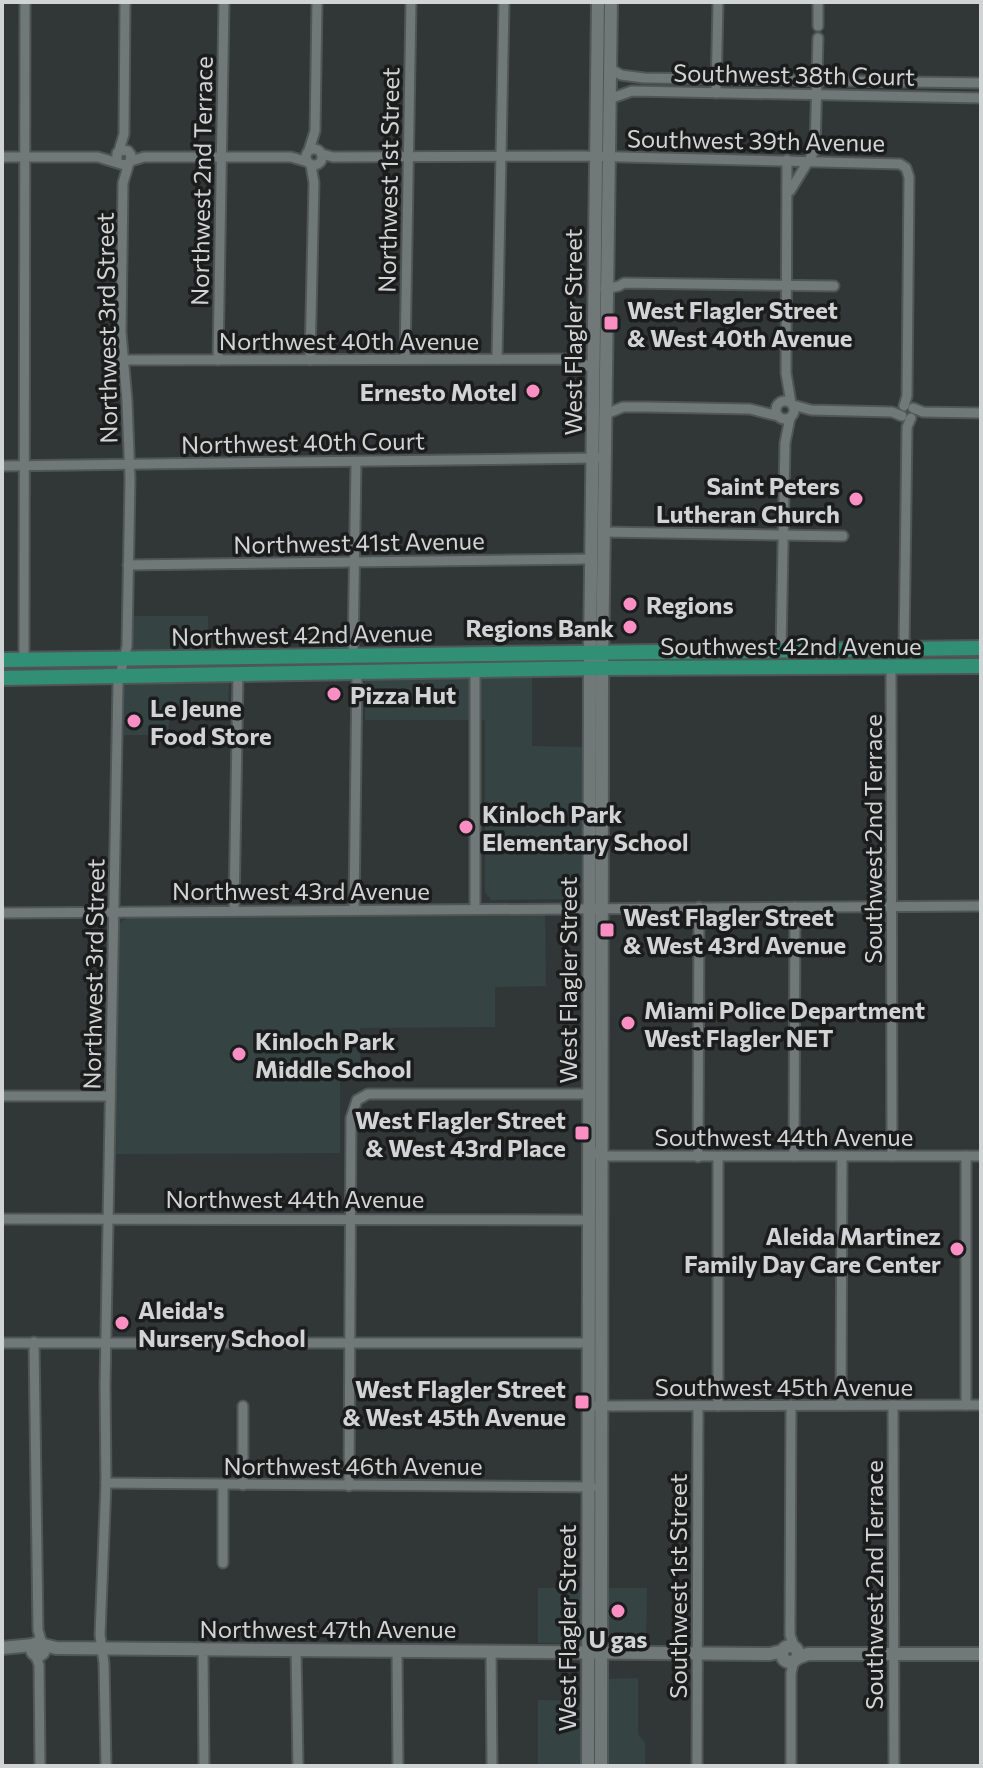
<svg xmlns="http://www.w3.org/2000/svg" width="983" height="1768" viewBox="0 0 983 1768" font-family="Commissioner,sans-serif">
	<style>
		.built { fill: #364343 }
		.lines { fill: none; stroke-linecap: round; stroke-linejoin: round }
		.street-casing { stroke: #505555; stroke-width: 13 }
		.secondary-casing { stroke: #505555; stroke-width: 16 }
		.primary-casing { stroke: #505555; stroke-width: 18 }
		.street { stroke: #717878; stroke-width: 9 }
		.secondary { stroke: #717878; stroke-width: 12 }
		.primary { stroke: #308f75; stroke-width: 14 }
		.poi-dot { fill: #fb8fc4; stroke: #1b1d1d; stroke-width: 3 }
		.labels { text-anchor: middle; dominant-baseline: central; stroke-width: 7; stroke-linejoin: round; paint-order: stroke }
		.street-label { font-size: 24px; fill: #d1d4d4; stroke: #1b1d1d }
		.poi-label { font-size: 24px; font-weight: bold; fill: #d1d4d4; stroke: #1b1d1d; text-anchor: start }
	</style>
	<rect width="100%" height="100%" fill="#313736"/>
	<!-- built -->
	<g class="built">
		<path d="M 132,616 L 208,616 L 208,681 L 229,682 L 228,715 L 170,714 L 168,735 L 124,735 L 124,682 L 135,681 Z"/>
		<path d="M 532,678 L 532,746 L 582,747 L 582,891 L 579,897 L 571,899 L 491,900 L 485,892 L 485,720 L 365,720 L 365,680 Z"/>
		<path d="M 545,914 L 546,986 L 495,987 L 495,1027 L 360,1028 L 360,1080 L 340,1080 L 340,1153 L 116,1154 L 119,926 L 122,921 L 127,918 Z"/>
		<path d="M 538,1588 L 647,1588 L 646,1645 L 538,1643 Z"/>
		<path d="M 638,1678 L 638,1734 L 645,1743 L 645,1766 L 538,1766 L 538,1700 L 604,1701 L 605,1679 Z"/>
	</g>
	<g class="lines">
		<defs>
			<g id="street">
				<path d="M 818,26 L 818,2"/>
				<path d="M 609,68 L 621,75 L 644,78 L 981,83"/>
				<path d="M 716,93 L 718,2"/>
				<path d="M 609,99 L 632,91 L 981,98"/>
				<circle cx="314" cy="157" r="8"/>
				<path d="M 309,150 L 315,131 L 317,2"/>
				<path d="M 119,151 L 124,134 L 125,2"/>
				<path d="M 322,154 L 333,157 L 582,156 L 900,164 L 906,168 L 909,177 L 907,396 L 904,406"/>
				<path d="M 2,157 L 98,157 L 124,165 L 130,162 L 131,155 L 128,151 L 122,150 L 117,153 L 117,161"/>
				<path d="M 787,160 L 786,373 L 791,403"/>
				<path d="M 131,161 L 144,157 L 291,157 L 308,162"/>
				<path d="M 790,191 L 815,150 L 818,38"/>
				<path d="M 605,289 L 619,286 L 624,283 L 834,286"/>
				<path d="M 405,359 L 411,2"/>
				<path d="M 497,359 L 504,2"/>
				<path d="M 122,360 L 575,359 L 593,369"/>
				<path d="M 218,360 L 224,2"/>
				<path d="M 310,360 L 314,183 L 311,165"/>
				<circle cx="785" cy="410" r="9"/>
				<path d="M 793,405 L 811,410 L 892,412 L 902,416"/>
				<path d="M 913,408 L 923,412 L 981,413"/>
				<path d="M 606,414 L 623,407 L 647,407 L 750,409 L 778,416"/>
				<path d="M 2,466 L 598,458"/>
				<path d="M 604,532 L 843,536"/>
				<path d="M 128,565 L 591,559"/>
				<path d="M 904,649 L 907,427 L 911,418"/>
				<path d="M 781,650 L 785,443 L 790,418"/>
				<path d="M 353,655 L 356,462"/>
				<path d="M 24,659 L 25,2"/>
				<path d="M 891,666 L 892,1156"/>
				<path d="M 475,909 L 475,671"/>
				<path d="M 354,910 L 357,673"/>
				<path d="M 234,911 L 238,674"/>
				<path d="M 2,913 L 981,906"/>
				<path d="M 2,1096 L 110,1096"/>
				<path d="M 588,1150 L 601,1156 L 981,1156"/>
				<path d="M 794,1156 L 795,907"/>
				<path d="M 698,1157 L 699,907"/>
				<path d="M 2,1219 L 588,1220"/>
				<path d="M 34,1342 L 38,1630 L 42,1644"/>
				<path d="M 2,1343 L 588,1343"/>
				<path d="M 791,1405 L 790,1635 L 794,1646"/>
				<path d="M 841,1405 L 842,1156"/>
				<path d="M 893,1405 L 894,1766"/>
				<path d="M 966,1405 L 966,1156"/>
				<path d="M 596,1406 L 981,1405"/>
				<path d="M 718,1406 L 718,1157"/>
				<path d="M 106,1483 L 592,1487"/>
				<path d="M 223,1485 L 223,1563"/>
				<path d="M 243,1485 L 243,1406"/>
				<path d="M 349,1486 L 351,1118 L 357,1100 L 368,1094 L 589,1094"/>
				<path d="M 203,1650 L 204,1766"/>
				<path d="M 296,1650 L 298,1766"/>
				<path d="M 397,1651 L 398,1766"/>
				<path d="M 491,1651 L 492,1766"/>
				<path d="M 35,1654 L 39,1665 L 40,1766"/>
				<path d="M 106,1766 L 104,1663 L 100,1635 L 106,1483 L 105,1386 L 118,684 L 127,646 L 130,479 L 127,401 L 121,332 L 123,183 L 129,163"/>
				<path d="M 697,1766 L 698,1406"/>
				<path d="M 791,1766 L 791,1673 L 794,1661"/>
			</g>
			<g id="secondary">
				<circle cx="38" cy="1649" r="6"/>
				<path d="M 44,1645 L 56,1648 L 770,1654 L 782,1651"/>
				<circle cx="790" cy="1654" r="8"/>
				<path d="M 2,1648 L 33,1645"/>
				<path d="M 797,1658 L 808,1654 L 981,1654"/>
				<path d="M 588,1766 L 590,653 L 598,2"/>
				<path d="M 601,1766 L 602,668 L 611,2"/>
			</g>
			<g id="primary">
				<path d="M 2,660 L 981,648"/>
				<path d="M 2,678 L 602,668 L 981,666"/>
			</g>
		</defs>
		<!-- street casing -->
		<use href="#street" class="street-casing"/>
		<!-- secondary casing -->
		<use href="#secondary" class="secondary-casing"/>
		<!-- primary casing -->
		<use href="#primary" class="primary-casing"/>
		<!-- street -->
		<use href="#street" class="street"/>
		<!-- secondary -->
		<use href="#secondary" class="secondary"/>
		<!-- primary -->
		<use href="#primary" class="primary"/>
	</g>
	<!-- markers -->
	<g class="poi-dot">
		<rect x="603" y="315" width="16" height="16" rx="4"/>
		<circle cx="533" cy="391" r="8"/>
		<circle cx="856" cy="499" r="8"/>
		<circle cx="630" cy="604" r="8"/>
		<circle cx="630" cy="627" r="8"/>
		<circle cx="334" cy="694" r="8"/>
		<circle cx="134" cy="721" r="8"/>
		<circle cx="466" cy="827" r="8"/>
		<rect x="599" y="922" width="16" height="16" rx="4"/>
		<circle cx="628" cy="1023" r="8"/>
		<circle cx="239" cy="1054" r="8"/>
		<rect x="574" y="1125" width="16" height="16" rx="4"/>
		<circle cx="957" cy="1249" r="8"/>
		<circle cx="122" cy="1323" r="8"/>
		<rect x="574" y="1394" width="16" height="16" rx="4"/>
		<circle cx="618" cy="1611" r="8"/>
	</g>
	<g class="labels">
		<!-- street labels -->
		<g class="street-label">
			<text transform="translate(794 74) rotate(1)">Southwest 38th Court</text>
			<text transform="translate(756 140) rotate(1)">Southwest 39th Avenue</text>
			<text transform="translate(388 180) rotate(-89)">Northwest 1st Street</text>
			<text transform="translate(201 181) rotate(-89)">Northwest 2nd Terrace</text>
			<text transform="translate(106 328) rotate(-91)">Northwest 3rd Street</text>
			<text transform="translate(572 332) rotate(-90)">West Flagler Street</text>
			<text x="349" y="340">Northwest 40th Avenue</text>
			<text transform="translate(303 442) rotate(-1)">Northwest 40th Court</text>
			<text transform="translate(359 542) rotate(-1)">Northwest 41st Avenue</text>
			<text transform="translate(302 634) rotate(-1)">Northwest 42nd Avenue</text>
			<text x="791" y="645">Southwest 42nd Avenue</text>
			<text transform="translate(872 839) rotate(-90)">Southwest 2nd Terrace</text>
			<text x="301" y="890">Northwest 43rd Avenue</text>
			<text transform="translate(93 974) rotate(-89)">Northwest 3rd Street</text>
			<text transform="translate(567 980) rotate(-90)">West Flagler Street</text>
			<text x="784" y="1136">Southwest 44th Avenue</text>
			<text x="295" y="1198">Northwest 44th Avenue</text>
			<text x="784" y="1386">Southwest 45th Avenue</text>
			<text x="353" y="1465">Northwest 46th Avenue</text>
			<text transform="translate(873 1585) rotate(-90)">Southwest 2nd Terrace</text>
			<text transform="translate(677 1586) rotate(-90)">Southwest 1st Street</text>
			<text x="328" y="1628">Northwest 47th Avenue</text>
			<text transform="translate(566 1628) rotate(-90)">West Flagler Street</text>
		</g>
		<!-- poi labels -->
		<g class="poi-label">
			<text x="627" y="309">West Flagler Street<tspan x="627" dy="28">&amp; West 40th Avenue</tspan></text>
			<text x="517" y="391" text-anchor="end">Ernesto Motel</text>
			<text x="840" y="485" text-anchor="end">Saint Peters<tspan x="840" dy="28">Lutheran Church</tspan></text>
			<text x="646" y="604">Regions</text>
			<text x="614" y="627" text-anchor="end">Regions Bank</text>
			<text x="350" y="694">Pizza Hut</text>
			<text x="150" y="707">Le Jeune<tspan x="150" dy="28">Food Store</tspan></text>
			<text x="482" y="813">Kinloch Park<tspan x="482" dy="28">Elementary School</tspan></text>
			<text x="623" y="916">West Flagler Street<tspan x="623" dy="28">&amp; West 43rd Avenue</tspan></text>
			<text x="644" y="1009">Miami Police Department<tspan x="644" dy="28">West Flagler NET</tspan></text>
			<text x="255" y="1040">Kinloch Park<tspan x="255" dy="28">Middle School</tspan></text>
			<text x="566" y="1119" text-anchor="end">West Flagler Street<tspan x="566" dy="28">&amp; West 43rd Place</tspan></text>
			<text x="941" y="1235" text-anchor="end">Aleida Martinez<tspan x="941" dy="28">Family Day Care Center</tspan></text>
			<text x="138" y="1309">Aleida's<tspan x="138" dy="28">Nursery School</tspan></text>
			<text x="566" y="1388" text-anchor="end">West Flagler Street<tspan x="566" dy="28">&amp; West 45th Avenue</tspan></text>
			<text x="618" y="1638" text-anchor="middle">U gas</text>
		</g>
	</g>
	<!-- border -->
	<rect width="983" height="1768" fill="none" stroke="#d1d4d4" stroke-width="8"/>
</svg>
